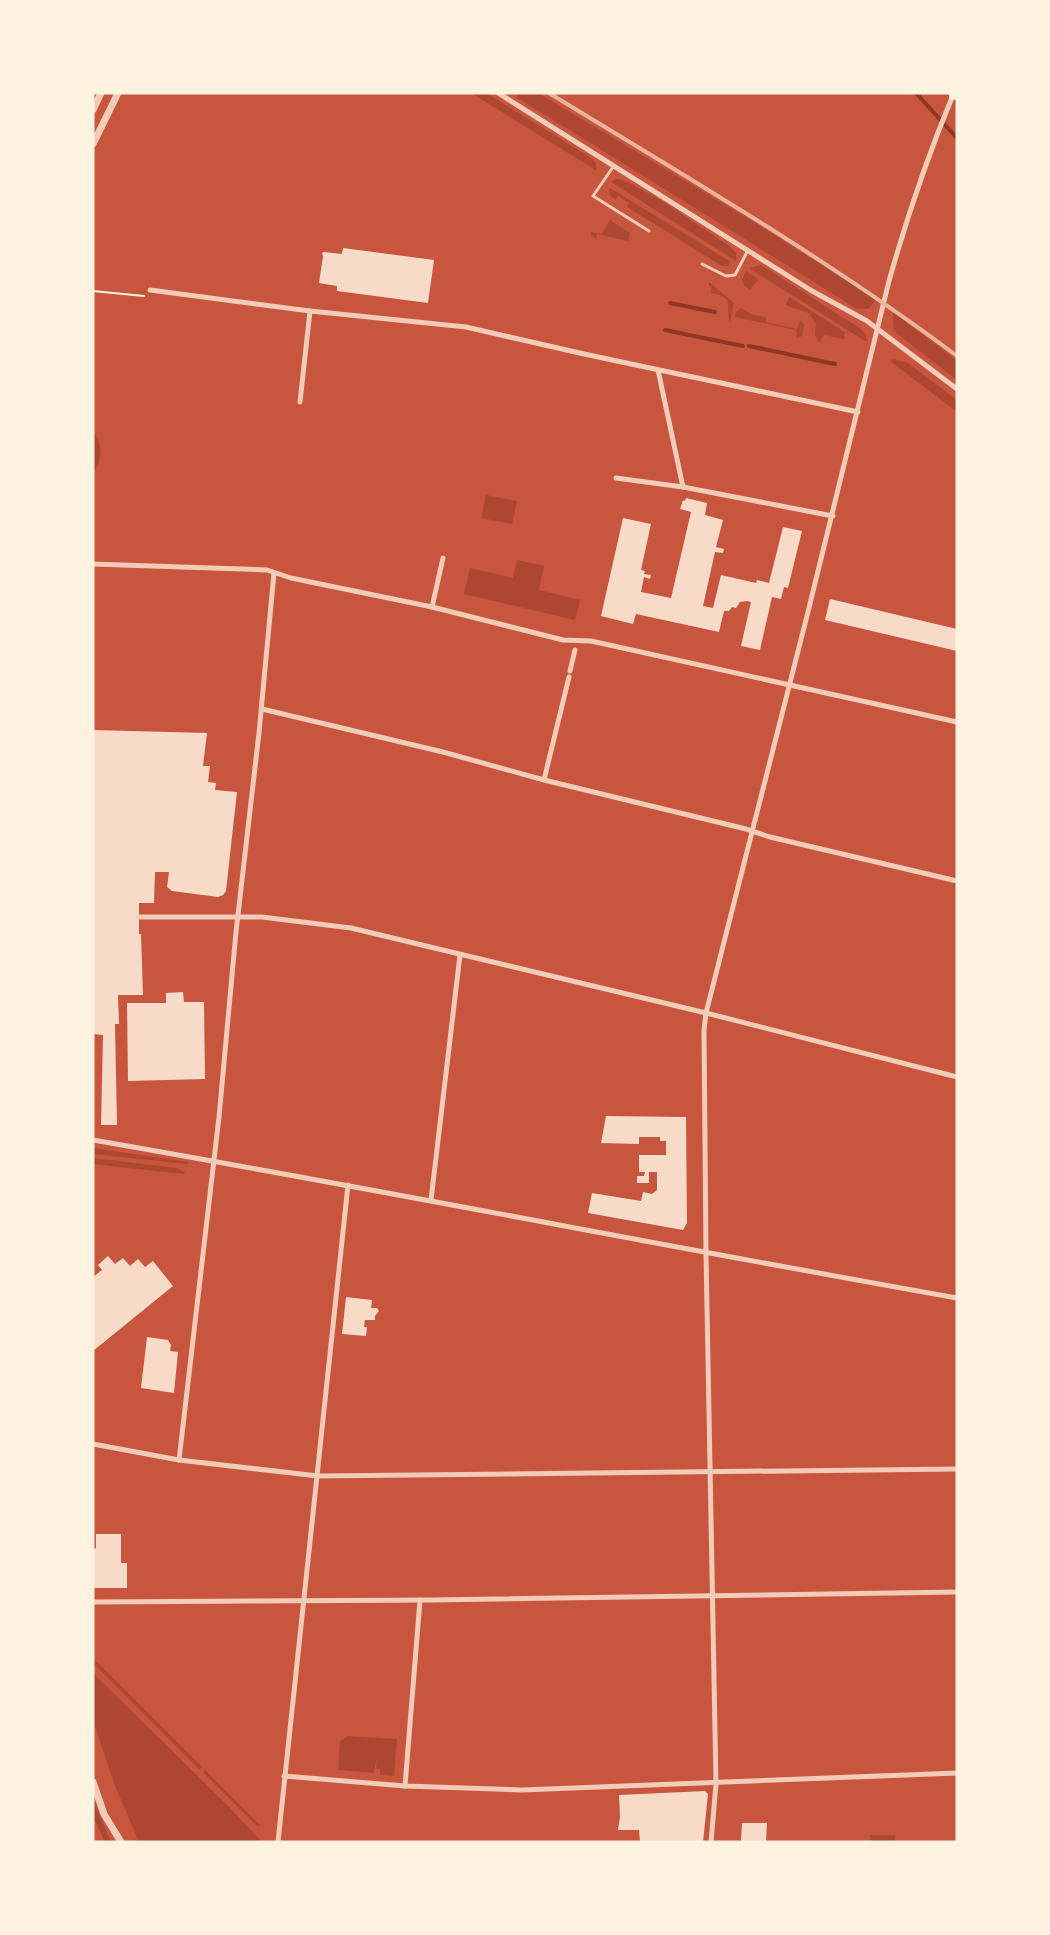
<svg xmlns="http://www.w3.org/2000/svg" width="1050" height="1935" viewBox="0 0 1050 1935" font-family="Spectral,serif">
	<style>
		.green { fill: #ae4732 }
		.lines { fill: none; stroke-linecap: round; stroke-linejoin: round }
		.stream { stroke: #8f3625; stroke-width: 4 }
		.building { fill: #f7dbc8 }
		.path { stroke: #fff3e0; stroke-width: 2 }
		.service { stroke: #f1ccb7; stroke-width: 3 }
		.minor { stroke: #f1ccb7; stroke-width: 5 }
		.tertiary { stroke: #f1ccb7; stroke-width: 7 }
		.primary { stroke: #fff3e0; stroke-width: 8 }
		.rail { stroke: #e9b49f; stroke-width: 4 }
	</style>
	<rect width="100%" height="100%" fill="#c8553d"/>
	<!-- green -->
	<g class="green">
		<path d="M 486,93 L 590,157 L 596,163 L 597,171 L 473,94 Z"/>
		<path d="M 516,93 L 538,93 L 754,222 L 875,299 L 873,304 L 868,309 L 857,309 L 518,98 Z"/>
		<path d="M 616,179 C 632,178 710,233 728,245 L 736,253 L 736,261 L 611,182 Z"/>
		<path d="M 610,188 L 731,262 L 728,266 L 722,266 L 627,207 L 629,203 L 618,196 L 615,200 L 609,194 Z"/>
		<path d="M 610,220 L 630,233 L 628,241 L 597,234 L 596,239 L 591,235 L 591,232 L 602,234 Z"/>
		<path d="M 761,265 L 861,329 L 865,333 L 867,341 L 865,341 L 749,268 Z"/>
		<path d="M 746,271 L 758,279 L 750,290 L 744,285 L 742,280 Z"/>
		<path d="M 709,282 L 734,303 L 730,323 C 725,306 736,298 711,293 L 712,286 L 709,285 Z"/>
		<path d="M 789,297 L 845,332 L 844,339 L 824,335 L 820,343 L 818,341 L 815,335 L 816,324 L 809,313 L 788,306 L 786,305 Z"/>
		<path d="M 741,308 L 751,314 L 766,317 L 766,322 L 797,329 L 800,320 L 804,325 L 802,336 L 797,338 L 796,330 L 735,317 L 736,312 Z"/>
		<path d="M 893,312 L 957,361 L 957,380 L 895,332 L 893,324 Z"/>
		<path d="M 893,359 L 908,363 L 957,400 L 957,412 L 894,364 L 891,362 Z"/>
		<path d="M 93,432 C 103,442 102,458 95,470 L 93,470 Z"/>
		<path d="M 486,495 L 517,501 L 512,524 L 481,518 Z"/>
		<path d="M 517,560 L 544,566 L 539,590 L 580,600 L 575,620 L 464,594 L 470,568 L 513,578 Z"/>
		<path d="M 93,1148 L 188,1162 L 188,1164 L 93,1154 Z"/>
		<path d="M 93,1158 L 177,1168 L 185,1172 L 184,1174 L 93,1164 Z"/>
		<path d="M 93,1658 L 202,1767 L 199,1769 L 93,1663 Z"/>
		<path d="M 93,1673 L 230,1808 L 262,1842 L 139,1842 L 115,1786 L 93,1721 Z"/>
		<path d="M 348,1736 L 397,1739 L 394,1776 L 380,1775 L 380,1769 L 376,1769 L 377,1756 L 374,1773 L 338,1770 L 340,1741 Z"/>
		<path d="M 205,1770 L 260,1825 L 258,1827 L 203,1772 Z"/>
		<path d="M 93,1800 L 111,1842 L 105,1842 L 93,1817 Z"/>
		<rect x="870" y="1835" width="25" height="7"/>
	</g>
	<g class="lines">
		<!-- stream -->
		<g class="stream">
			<path d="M 916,93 L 957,138"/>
			<path d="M 670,303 L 715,312"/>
			<path d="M 665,330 L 743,346"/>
			<path d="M 749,346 L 835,364"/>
		</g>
	</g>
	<!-- building -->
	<g class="building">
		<path d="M 343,248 L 434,260 L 428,303 L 337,291 L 337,286 L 319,283 L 323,256 L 322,253 L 324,252 L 342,254 Z"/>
		<path d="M 686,498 L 707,503 L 705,515 L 723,520 L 716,547 L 724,549 L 723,553 L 715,552 L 703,606 L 713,608 L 721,575 L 756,583 L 757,580 L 769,583 L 783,527 L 802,531 L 788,588 L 784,587 L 781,599 L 772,597 L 760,650 L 741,646 L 751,602 L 747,601 L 740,602 L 736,608 L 732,607 L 729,611 L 724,611 L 719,632 L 636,614 L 633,624 L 601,616 L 623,518 L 651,524 L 641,570 L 645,571 L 644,574 L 651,575 L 650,579 L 644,577 L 641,592 L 671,598 L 691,512 L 680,509 L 683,500 L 685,501 Z"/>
		<path d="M 830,599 L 957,629 L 957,651 L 825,620 Z"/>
		<path d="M 93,730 L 207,733 L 203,766 L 210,766 L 208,782 L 216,783 L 215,790 L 237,792 L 226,891 L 223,895 L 218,897 L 172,891 L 167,887 L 169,872 L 155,872 L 154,903 L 139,903 L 139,934 L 141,934 L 143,995 L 118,995 L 119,1024 L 115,1024 L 117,1125 L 101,1125 L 103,1035 L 93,1034 Z"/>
		<path d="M 183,992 L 184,1002 L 204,1002 L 205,1079 L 128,1081 L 127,1003 L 166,1003 L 166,993 Z"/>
		<path d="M 606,1116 L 686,1117 L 687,1223 L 683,1230 L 588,1213 L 592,1193 L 641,1201 L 643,1192 L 652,1194 L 657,1190 L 657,1172 L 649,1172 L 649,1183 L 637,1183 L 637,1176 L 644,1176 L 645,1172 L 639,1172 L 639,1155 L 666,1155 L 666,1141 L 660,1141 L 660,1137 L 639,1137 L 639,1144 L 601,1143 Z"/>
		<path d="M 108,1256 L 115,1264 L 123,1258 L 130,1266 L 138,1259 L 145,1267 L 153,1261 L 173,1286 L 93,1351 L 93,1277 L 102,1270 L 98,1265 Z"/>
		<path d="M 346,1297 L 372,1300 L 371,1308 L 377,1308 L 379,1311 L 375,1316 L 375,1320 L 365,1320 L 364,1327 L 367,1327 L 366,1336 L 342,1334 Z"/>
		<path d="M 147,1337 L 168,1340 L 171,1345 L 170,1351 L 178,1352 L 174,1393 L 141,1388 Z"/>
		<path d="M 96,1534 L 121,1534 L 121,1563 L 127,1563 L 127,1588 L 93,1588 L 93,1549 L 96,1548 Z"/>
		<path d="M 705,1791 L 708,1794 L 703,1842 L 640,1841 L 639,1830 L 618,1830 L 620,1817 L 619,1795 Z"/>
		<path d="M 742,1823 L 767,1823 L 766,1842 L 741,1842 Z"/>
	</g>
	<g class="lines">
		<!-- path -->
		<path class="path" d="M 93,291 L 144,296"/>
		<!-- service -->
		<g class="service">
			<path d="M 613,167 L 593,196 L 649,231"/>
			<path d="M 702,264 L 726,276 L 735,275 L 747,252"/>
		</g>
		<!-- minor -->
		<g class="minor">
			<path d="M 498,93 L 812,291 L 867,321 L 957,389"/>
			<path d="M 150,290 L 310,311 L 466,327 L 584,354 L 858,412"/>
			<path d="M 658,370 L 683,487"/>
			<path d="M 300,402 L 310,311"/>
			<path d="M 616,478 L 683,487 L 833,516"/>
			<path d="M 93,564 L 267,570 L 291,578 L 432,607 L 563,640 L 591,641 L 957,722"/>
			<path d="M 432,607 L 443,558"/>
			<path d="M 570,671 L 575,650"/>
			<path d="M 262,709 L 443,752 L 544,780 L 746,829 L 770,837 L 957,881"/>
			<path d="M 544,780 L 569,677"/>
			<path d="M 139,917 L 262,917 L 351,928 L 706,1013 L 957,1077"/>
			<path d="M 93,1140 C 382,1190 669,1247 957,1298"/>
			<path d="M 431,1200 L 460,955"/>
			<path d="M 93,1444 L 179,1460 L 318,1476 L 957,1469"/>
			<path d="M 179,1460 L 219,1117 L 236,932 L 259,733 L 274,573"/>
			<path d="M 93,1602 L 433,1600 L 957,1592"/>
			<path d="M 284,1776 L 405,1786 L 522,1790 L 957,1773"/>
			<path d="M 405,1786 L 420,1600"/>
			<path d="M 278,1842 L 348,1185"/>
			<path d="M 711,1842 L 716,1784 L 706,1254 L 704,1031 L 706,1013 L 808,612 L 889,281 C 907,217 928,155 953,95"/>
		</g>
		<!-- tertiary -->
		<g class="tertiary">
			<path d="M 93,110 L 101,93"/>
			<path d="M 93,144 L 118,93"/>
			<path d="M 93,1782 L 104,1814 L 121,1842"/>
		</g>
		<!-- primary -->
		<path class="primary" d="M 953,96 L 953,93"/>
		<!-- rail -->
		<path class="rail" d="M 549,93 C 688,178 826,258 957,356"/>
	</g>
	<!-- border -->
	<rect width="1050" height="1935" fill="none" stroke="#fff3e0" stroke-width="189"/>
</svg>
